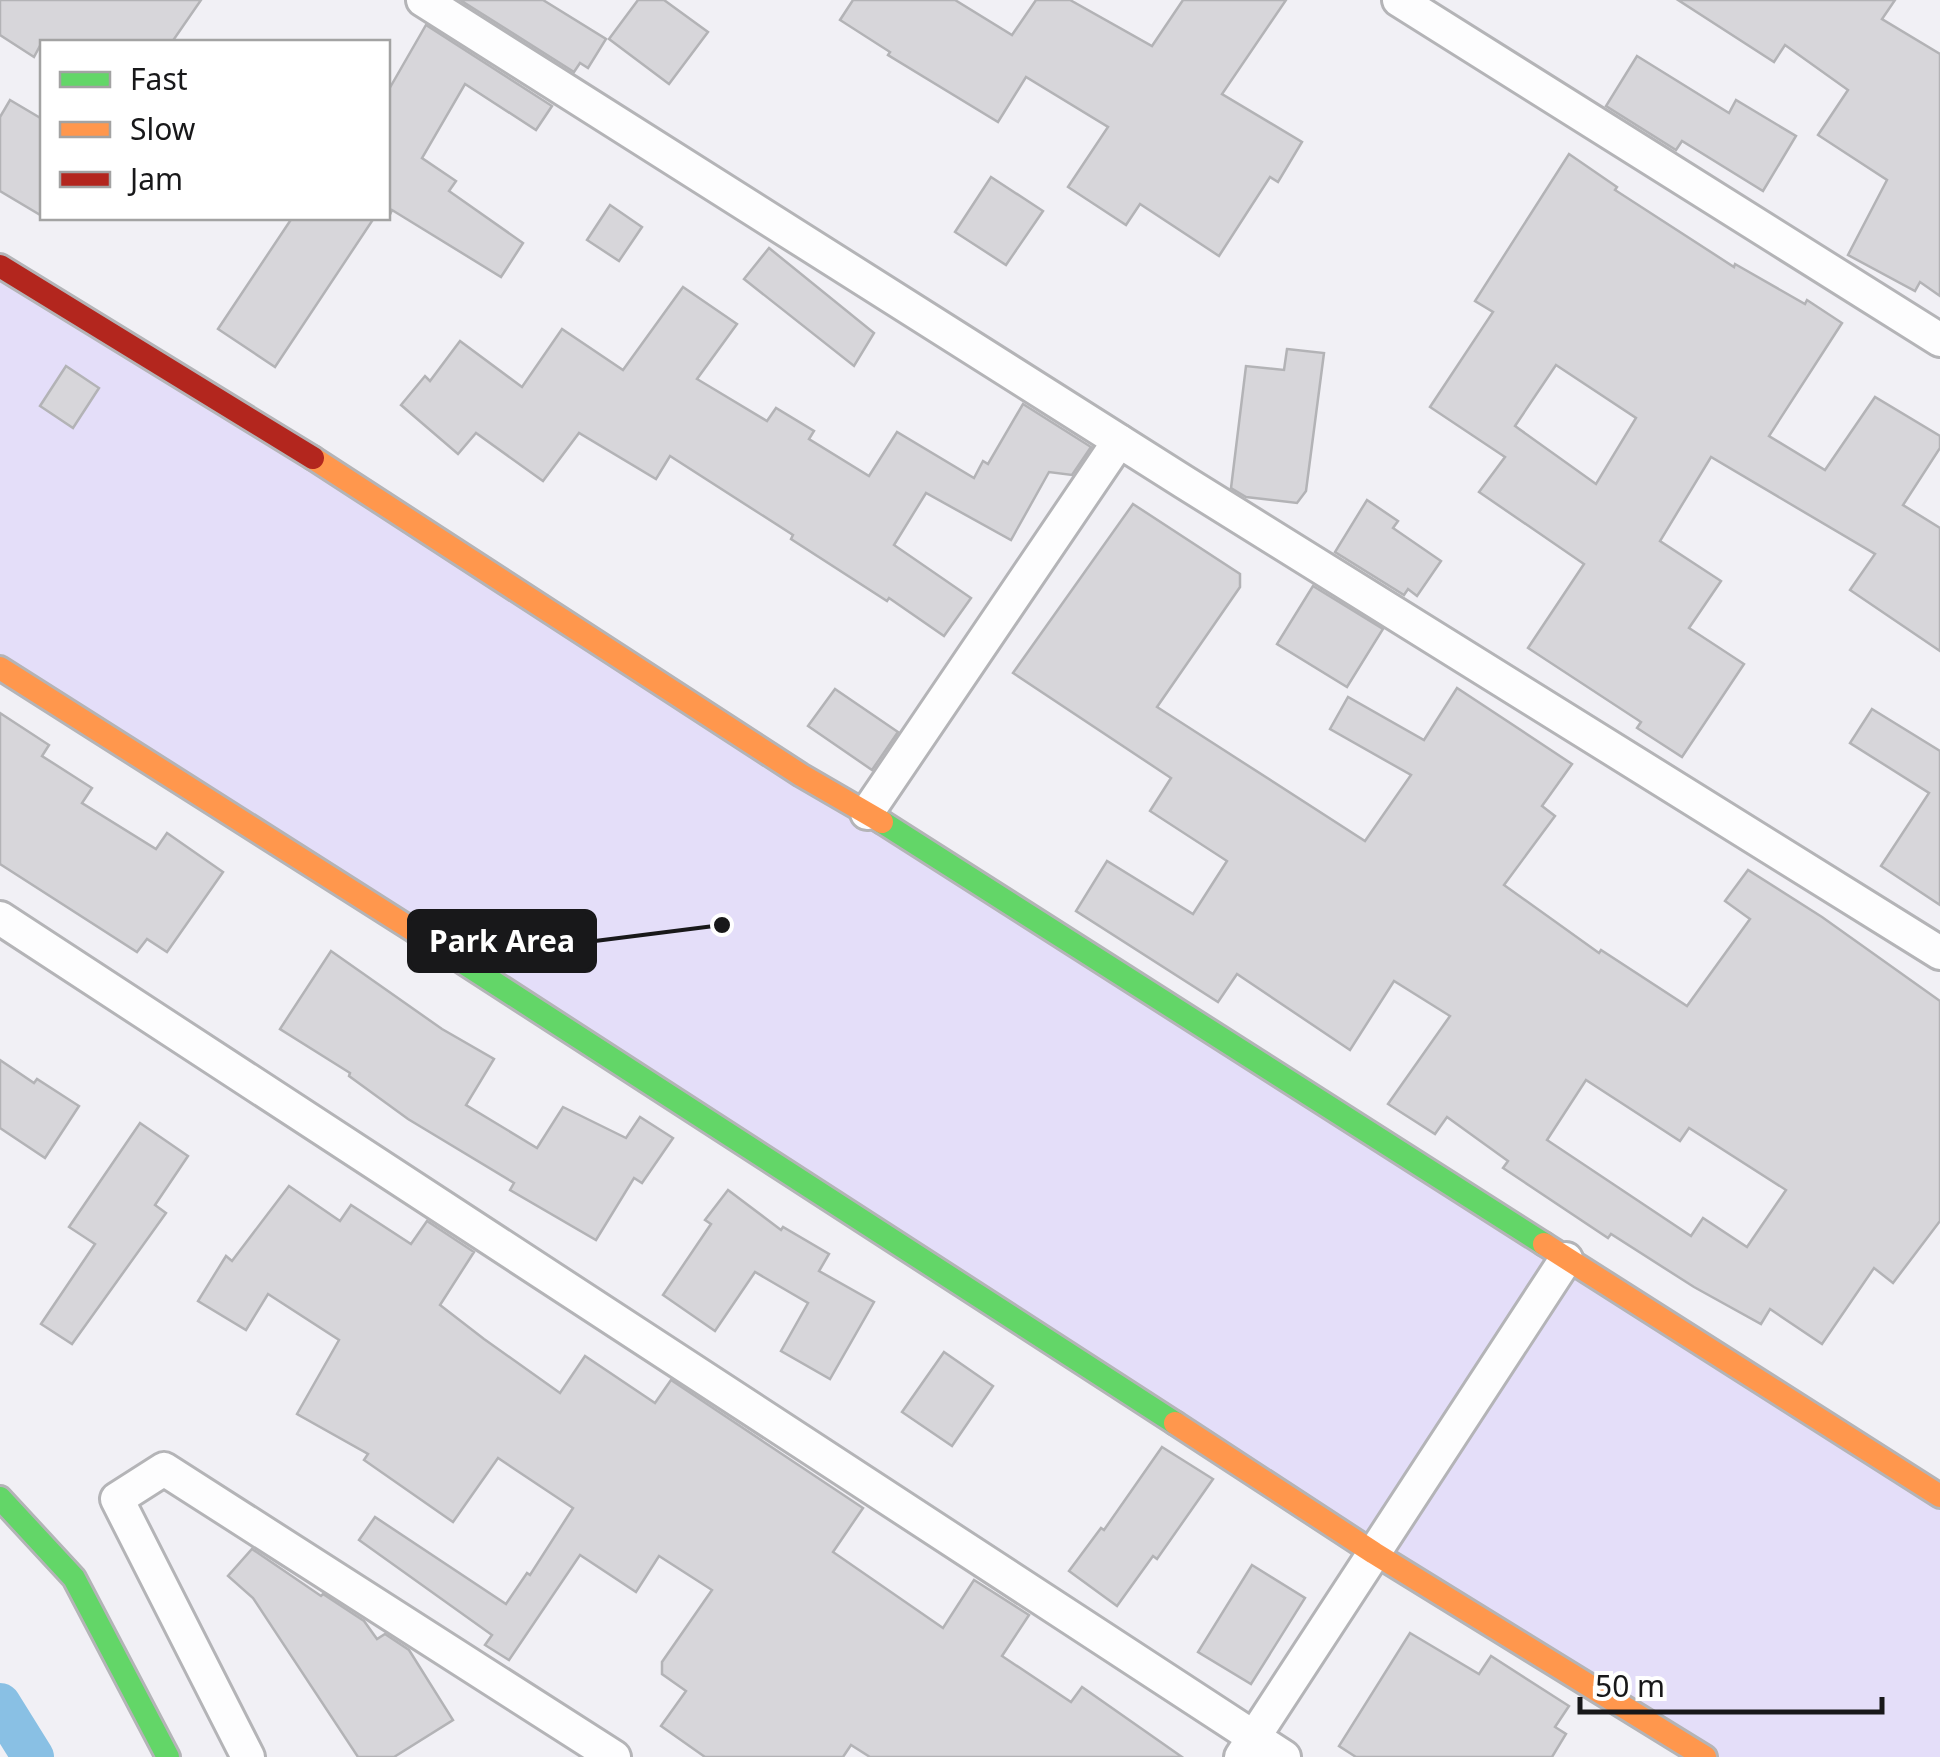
<svg xmlns="http://www.w3.org/2000/svg" width="1940" height="1757" viewBox="0 0 1940 1757" font-family="'Noto Sans',sans-serif">
	<style>
		.green { fill: #e4def9 }
		.lines { fill: none; stroke-linecap: round; stroke-linejoin: round }
		.canal { stroke: #89c0e4; stroke-width: 42 }
		.building { fill: #d7d6da; stroke: #b3b3b6; stroke-width: 2.5; fill-rule: evenodd }
		.street-casing { stroke: #b4b4b7; stroke-width: 38 }
		.fast-casing { stroke: #b4b4b7; stroke-width: 28 }
		.slow-casing { stroke: #b4b4b7; stroke-width: 28 }
		.jam-casing { stroke: #b4b4b7; stroke-width: 28 }
		.street { stroke: #fdfdfe; stroke-width: 32 }
		.fast { stroke: #63d668; stroke-width: 22 }
		.slow { stroke: #ff974d; stroke-width: 22 }
		.jam { stroke: #b3261e; stroke-width: 22 }
		.leader { fill: none; stroke: #18181a; stroke-width: 4 }
		.callout-dot { fill: #18181a; stroke: #fff; stroke-width: 4 }
		.callout { fill: #18181a; stroke: #18181a; stroke-width: 4 }
		.callout-label { font-size: 30px; text-anchor: middle; font-weight: bold; fill: #fff }
	</style>
	<rect width="100%" height="100%" fill="#f1f0f5"/>
	<!-- green -->
	<path class="green" d="M 0,266 L 1940,1496 L 1940,1757 L 1705,1757 L 0,669 Z"/>
	<g class="lines">
		<!-- canal -->
		<path class="canal" d="M 0,1704 L 33,1757"/>
	</g>
	<!-- building -->
	<g class="building">
		<path d="M 0,0 L 201,0 L 172,42 L 42,42 L 34,57 L 0,35 Z"/>
		<path d="M 460,0 L 543,0 L 606,39 L 588,68 L 580,63 L 574,72 Z"/>
		<path d="M 638,0 L 664,0 L 708,32 L 669,84 L 609,39 Z"/>
		<path d="M 853,0 L 955,0 L 1012,35 L 1036,0 L 1070,0 L 1152,46 L 1183,0 L 1286,0 L 1222,94 L 1302,142 L 1278,182 L 1270,177 L 1219,256 L 1140,204 L 1126,225 L 1068,187 L 1108,127 L 1026,77 L 998,122 L 888,55 L 890,52 L 840,20 Z"/>
		<path d="M 1678,0 L 1895,0 L 1882,19 L 1940,54 L 1940,296 L 1920,282 L 1915,291 L 1848,255 L 1887,180 L 1818,135 L 1848,90 L 1785,45 L 1774,62 Z"/>
		<path d="M 426,25 L 552,106 L 536,130 L 465,84 L 422,158 L 456,181 L 449,191 L 523,243 L 501,277 L 392,210 L 388,219 L 388,91 Z"/>
		<path d="M 1637,56 L 1729,113 L 1736,100 L 1796,136 L 1763,191 L 1682,141 L 1676,150 L 1606,106 Z"/>
		<path d="M 10,100 L 42,119 L 42,216 L 0,191 L 0,117 Z"/>
		<path d="M 1569,154 L 1617,187 L 1615,190 L 1734,267 L 1735,264 L 1805,304 L 1807,300 L 1842,323 L 1769,436 L 1825,470 L 1875,397 L 1940,436 L 1940,448 L 1903,505 L 1940,528 L 1940,651 L 1850,590 L 1875,554 L 1711,457 L 1660,541 L 1721,581 L 1689,628 L 1744,664 L 1682,757 L 1637,728 L 1641,722 L 1528,648 L 1584,564 L 1479,492 L 1505,457 L 1430,407 L 1493,312 L 1475,301 ZM 1556,365 L 1636,418 L 1596,484 L 1515,426 Z"/>
		<path d="M 991,177 L 1043,211 L 1006,265 L 955,232 Z"/>
		<path d="M 610,205 L 642,227 L 619,261 L 587,240 Z"/>
		<path d="M 292,218 L 374,218 L 275,367 L 218,329 Z"/>
		<path d="M 769,248 L 874,333 L 854,366 L 744,279 Z"/>
		<path d="M 683,287 L 737,324 L 697,379 L 767,421 L 776,408 L 814,431 L 809,439 L 869,476 L 897,432 L 974,478 L 983,461 L 988,464 L 1023,404 L 1091,447 L 1072,475 L 1049,472 L 1011,540 L 926,493 L 894,545 L 971,598 L 944,636 L 889,598 L 887,601 L 791,539 L 793,535 L 670,456 L 656,479 L 579,433 L 543,481 L 476,433 L 458,454 L 401,405 L 425,376 L 430,381 L 460,341 L 522,387 L 562,329 L 623,370 Z"/>
		<path d="M 1287,349 L 1324,353 L 1306,491 L 1297,503 L 1246,497 L 1231,488 L 1246,366 L 1284,370 Z"/>
		<path d="M 66,366 L 99,388 L 73,428 L 40,406 Z"/>
		<path d="M 1367,500 L 1398,521 L 1393,528 L 1441,561 L 1417,596 L 1408,589 L 1404,595 L 1335,552 Z"/>
		<path d="M 1133,504 L 1240,574 L 1240,587 L 1157,707 L 1365,841 L 1411,775 L 1330,729 L 1348,697 L 1424,740 L 1457,688 L 1572,764 L 1542,806 L 1555,816 L 1504,885 L 1599,953 L 1601,950 L 1687,1006 L 1750,919 L 1725,901 L 1748,870 L 1822,917 L 1940,1001 L 1940,1221 L 1893,1283 L 1874,1268 L 1822,1344 L 1770,1309 L 1761,1324 L 1694,1287 L 1611,1234 L 1608,1238 L 1503,1168 L 1508,1161 L 1447,1117 L 1435,1134 L 1388,1104 L 1450,1016 L 1394,981 L 1350,1050 L 1237,974 L 1218,1002 L 1076,911 L 1107,861 L 1193,914 L 1227,861 L 1150,811 L 1171,778 L 1013,673 ZM 1586,1080 L 1680,1141 L 1689,1128 L 1786,1190 L 1747,1247 L 1703,1218 L 1691,1236 L 1547,1140 Z"/>
		<path d="M 1313,586 L 1383,629 L 1347,687 L 1277,644 Z"/>
		<path d="M 835,689 L 898,732 L 872,770 L 808,726 Z"/>
		<path d="M 1872,709 L 1940,751 L 1940,905 L 1881,866 L 1929,793 L 1850,743 Z"/>
		<path d="M 0,713 L 49,745 L 42,756 L 92,788 L 82,803 L 156,849 L 167,833 L 223,872 L 167,952 L 147,939 L 137,952 L 0,864 Z"/>
		<path d="M 331,951 L 442,1029 L 494,1059 L 466,1105 L 537,1148 L 563,1107 L 626,1138 L 640,1117 L 673,1138 L 642,1183 L 634,1178 L 596,1240 L 510,1190 L 514,1183 L 408,1119 L 349,1076 L 350,1073 L 280,1029 Z"/>
		<path d="M 0,1060 L 34,1083 L 37,1079 L 79,1106 L 45,1158 L 0,1128 Z"/>
		<path d="M 140,1123 L 188,1156 L 155,1205 L 166,1213 L 72,1344 L 41,1324 L 95,1244 L 69,1227 Z"/>
		<path d="M 289,1186 L 340,1221 L 351,1205 L 411,1244 L 427,1221 L 474,1252 L 440,1305 L 484,1339 L 560,1393 L 585,1356 L 655,1403 L 671,1380 L 863,1508 L 833,1552 L 943,1628 L 974,1580 L 1029,1615 L 1002,1656 L 1071,1702 L 1082,1687 L 1182,1757 L 870,1757 L 851,1745 L 843,1757 L 705,1757 L 661,1726 L 686,1691 L 662,1674 L 662,1662 L 712,1590 L 659,1556 L 636,1592 L 580,1555 L 509,1660 L 485,1645 L 492,1635 L 359,1540 L 375,1517 L 506,1604 L 527,1573 L 530,1575 L 573,1508 L 498,1458 L 453,1522 L 364,1460 L 368,1454 L 297,1414 L 339,1340 L 268,1294 L 246,1330 L 198,1301 L 226,1256 L 232,1261 Z"/>
		<path d="M 728,1190 L 781,1230 L 783,1227 L 829,1254 L 819,1271 L 874,1302 L 830,1379 L 781,1351 L 808,1303 L 755,1272 L 715,1331 L 663,1295 L 711,1224 L 705,1220 Z"/>
		<path d="M 944,1352 L 993,1386 L 952,1446 L 902,1412 Z"/>
		<path d="M 1162,1447 L 1213,1479 L 1157,1559 L 1153,1556 L 1117,1606 L 1069,1571 L 1101,1528 L 1104,1530 Z"/>
		<path d="M 252,1549 L 321,1596 L 323,1594 L 364,1621 L 377,1639 L 385,1634 L 409,1650 L 453,1720 L 394,1757 L 358,1757 L 253,1598 L 228,1576 Z"/>
		<path d="M 1252,1565 L 1305,1598 L 1251,1684 L 1198,1652 Z"/>
		<path d="M 1410,1633 L 1479,1674 L 1491,1656 L 1569,1706 L 1555,1727 L 1566,1734 L 1552,1757 L 1356,1757 L 1339,1746 Z"/>
	</g>
	<g class="lines">
		<defs>
			<g id="street">
				<path d="M 423,0 L 1184,482 L 1940,953"/>
				<path d="M 1399,0 L 1940,340"/>
				<path d="M 867,813 L 1119,441"/>
				<path d="M 0,918 L 1284,1757"/>
				<path d="M 248,1757 L 117,1499 L 164,1469 L 614,1757"/>
				<path d="M 1241,1757 L 1566,1259"/>
			</g>
			<g id="fast">
				<path d="M 882,822 L 1544,1244"/>
				<path d="M 416,932 L 1175,1423"/>
				<path d="M 0,1498 L 74,1578 L 168,1757"/>
			</g>
			<g id="slow">
				<path d="M 313,458 L 801,775 L 882,822"/>
				<path d="M 0,668 L 416,932"/>
				<path d="M 1544,1244 L 1940,1496"/>
				<path d="M 1175,1423 L 1374,1553 L 1705,1757"/>
			</g>
			<path id="jam" d="M 0,266 L 313,458"/>
		</defs>
		<!-- street casing -->
		<use href="#street" class="street-casing"/>
		<!-- fast casing -->
		<use href="#fast" class="fast-casing"/>
		<!-- slow casing -->
		<use href="#slow" class="slow-casing"/>
		<!-- jam casing -->
		<use href="#jam" class="jam-casing"/>
		<!-- street -->
		<use href="#street" class="street"/>
		<!-- fast -->
		<use href="#fast" class="fast"/>
		<!-- slow -->
		<use href="#slow" class="slow"/>
		<!-- jam -->
		<use href="#jam" class="jam"/>
	</g>
	<!-- callouts -->
	<path class="leader" d="M722 925L595 941"/>
	<circle class="callout-dot" cx="722" cy="925" r="10"/>
	<rect class="callout" x="409" y="911" width="186" height="60" rx="10"/>
	<g class="callout-label">
		<text x="502" y="952">Park Area</text>
	</g>
	<!-- legend -->
	<rect x="40" y="40" width="350" height="180" fill="#ffffff" stroke="#a3a3a3" stroke-width="2.5"/>
	<rect x="60" y="72" width="50" height="15" fill="#63d668" stroke="#a3a3a3" stroke-width="2.5"/>
	<text x="130" y="90" font-size="30" fill="#18181a">Fast</text>
	<rect x="60" y="122" width="50" height="15" fill="#ff974d" stroke="#a3a3a3" stroke-width="2.5"/>
	<text x="130" y="140" font-size="30" fill="#18181a">Slow</text>
	<rect x="60" y="172" width="50" height="15" fill="#b3261e" stroke="#a3a3a3" stroke-width="2.5"/>
	<text x="130" y="190" font-size="30" fill="#18181a">Jam</text>
	<!-- scale -->
	<path d="M1580 1697v15h302v-15" fill="none" stroke="#18181a" stroke-width="5"/>
	<text x="1595" y="1697" font-size="30" fill="#18181a" stroke="#ffffff" stroke-width="8" paint-order="stroke">50 m</text>
</svg>
